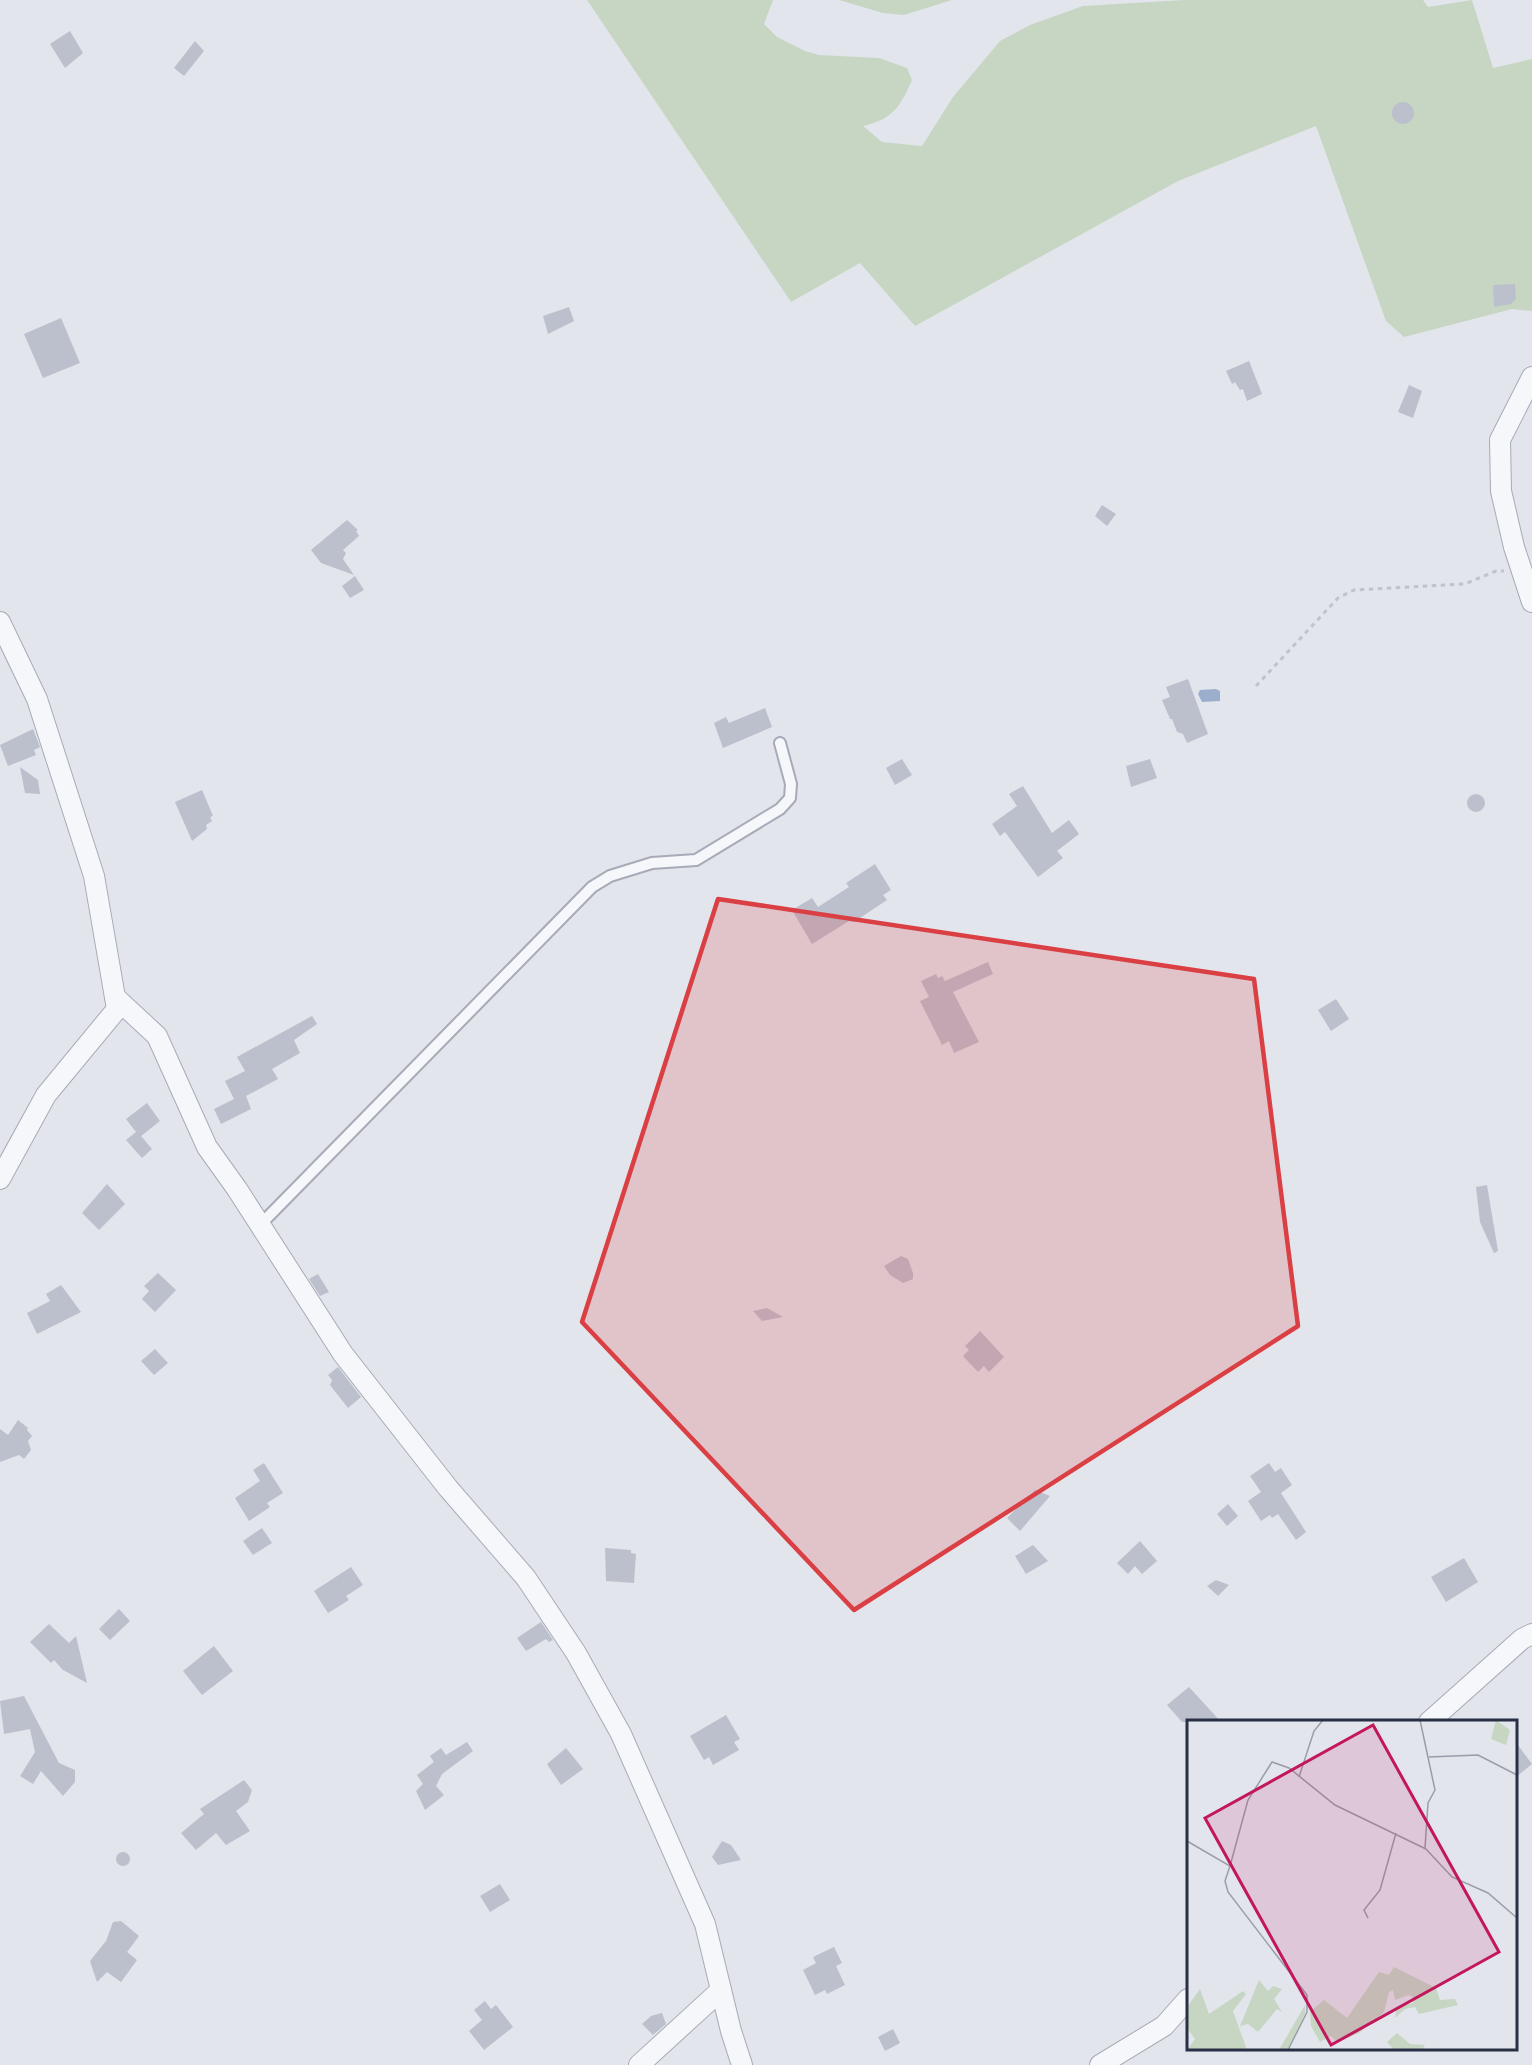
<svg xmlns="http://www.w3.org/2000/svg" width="1532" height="2065" viewBox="0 0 1532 2065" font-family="'Fira Sans',sans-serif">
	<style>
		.green { fill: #c6d6c3 }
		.water { fill: #9baece }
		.building { fill: #bcc0cc }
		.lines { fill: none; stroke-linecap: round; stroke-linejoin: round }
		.lane-casing { stroke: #a7abb7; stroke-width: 14 }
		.street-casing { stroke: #a7abb7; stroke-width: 22 }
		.path { stroke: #c1c3cb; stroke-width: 3; stroke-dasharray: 4.5 4.5; stroke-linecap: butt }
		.lane { stroke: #f6f7fa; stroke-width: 10 }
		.street { stroke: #f6f7fa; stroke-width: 20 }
		.marked { fill: #da3f44; fill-opacity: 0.2; stroke: #da3f44; stroke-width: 4.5; stroke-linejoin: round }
		.inset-road { fill: none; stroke: #999daa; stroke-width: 1.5 }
		.view { fill: #c2185b; fill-opacity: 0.15; stroke: #c2185b; stroke-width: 3 }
		.inset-edge { fill: none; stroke: #293046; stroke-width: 3 }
	</style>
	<rect width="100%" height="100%" fill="#e3e5ec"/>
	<!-- green -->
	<g class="green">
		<path d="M 587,0 L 773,0 L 764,24 L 777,37 L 805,51 L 819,55 L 879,58 L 907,68 L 912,80 C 900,107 893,119 863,126 L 882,142 L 922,146 L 953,97 L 1000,41 L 1030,25 L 1083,6 L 1184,0 L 1423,0 L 1428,7 L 1472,0 L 1493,68 L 1532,59 L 1532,311 L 1512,309 L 1404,337 L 1386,321 L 1316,126 L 1178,181 L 915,326 L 860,263 L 791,302 Z"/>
		<path d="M 839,0 L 952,0 L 904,15 L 883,13 Z"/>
	</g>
	<!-- water -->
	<path class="water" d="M 1216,689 L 1220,691 L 1220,701 L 1202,702 L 1198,694 L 1200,690 Z"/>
	<!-- building -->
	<g class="building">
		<path d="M 70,31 L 83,53 L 65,68 L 50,44 Z"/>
		<path d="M 195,41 L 204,51 L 184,76 L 174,68 Z"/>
		<circle cx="1403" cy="113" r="11"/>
		<path d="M 1515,284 L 1516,299 L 1511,304 L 1494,307 L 1493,285 Z"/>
		<path d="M 569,307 L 574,321 L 548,334 L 543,316 Z"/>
		<path d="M 61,318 L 80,363 L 43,378 L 24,334 Z"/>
		<path d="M 1249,361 L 1262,394 L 1247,401 L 1243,389 L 1240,390 L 1235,382 L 1232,384 L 1226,371 Z"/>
		<path d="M 1409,385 L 1422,391 L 1413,418 L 1398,412 Z"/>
		<path d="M 1102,505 L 1116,514 L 1107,526 L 1095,516 Z"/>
		<path d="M 347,520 L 358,530 L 356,531 L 359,536 L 343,550 L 346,553 L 343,559 L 354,575 L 321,563 L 311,550 Z"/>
		<path d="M 355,576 L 364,590 L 350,598 L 342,586 Z"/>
		<path d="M 1188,679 L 1208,734 L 1187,743 L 1183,734 L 1177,732 L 1172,719 L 1170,719 L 1162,700 L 1170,697 L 1166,687 Z"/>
		<path d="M 765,708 L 772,727 L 723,748 L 714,723 L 726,717 L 729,723 Z"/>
		<path d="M 33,729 L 40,747 L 34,750 L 36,755 L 8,766 L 0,745 Z"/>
		<path d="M 902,759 L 912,775 L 895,785 L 886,768 Z"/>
		<path d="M 1150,759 L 1157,778 L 1131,787 L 1126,766 Z"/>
		<path d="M 20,767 L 38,780 L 40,794 L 25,793 Z"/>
		<path d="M 1023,786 L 1052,833 L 1069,820 L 1079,834 L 1057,851 L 1063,858 L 1038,877 L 1005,832 L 1000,836 L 992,824 L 1017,806 L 1009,794 Z"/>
		<path d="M 202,790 L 213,816 L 210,817 L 212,821 L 206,825 L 207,829 L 192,841 L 175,802 Z"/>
		<circle cx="1476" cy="803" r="9"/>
		<path d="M 875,864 L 891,890 L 883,895 L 887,900 L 854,922 L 849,921 L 812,944 L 792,910 L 812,898 L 818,907 L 849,887 L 846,883 Z"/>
		<path d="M 988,962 L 993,974 L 953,992 L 979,1042 L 954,1053 L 949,1041 L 942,1045 L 920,1001 L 929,997 L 921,981 L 936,974 L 938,978 L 942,976 L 945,981 Z"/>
		<path d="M 1336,999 L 1349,1019 L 1331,1031 L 1318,1010 Z"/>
		<path d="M 312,1016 L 317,1024 L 294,1040 L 300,1053 L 272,1069 L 278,1079 L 246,1096 L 251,1109 L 221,1124 L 214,1109 L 234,1099 L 225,1081 L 245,1071 L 237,1057 Z"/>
		<path d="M 147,1103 L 160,1121 L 141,1136 L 152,1149 L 142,1158 L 126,1140 L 136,1132 L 126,1119 Z"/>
		<path d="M 107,1184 L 125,1204 L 99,1230 L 82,1213 Z"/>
		<path d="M 1487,1185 L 1498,1251 L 1494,1253 L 1480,1222 L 1476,1187 Z"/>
		<path d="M 901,1256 L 908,1259 L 913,1273 L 913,1279 L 903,1283 L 890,1275 L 884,1266 Z"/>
		<path d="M 158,1273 L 176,1290 L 155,1312 L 142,1299 L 149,1291 L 144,1286 Z"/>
		<path d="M 318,1274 L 329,1292 L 320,1296 L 309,1279 Z"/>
		<path d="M 61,1285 L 81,1312 L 37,1334 L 27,1313 L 50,1301 L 46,1294 Z"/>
		<path d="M 767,1308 L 783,1317 L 762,1321 L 753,1311 Z"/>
		<path d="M 980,1331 L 1004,1357 L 989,1372 L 984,1366 L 978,1372 L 963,1356 L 969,1350 L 965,1346 Z"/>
		<path d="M 155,1349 L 168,1363 L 154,1375 L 141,1361 Z"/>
		<path d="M 338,1367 L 361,1397 L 348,1408 L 330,1385 L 332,1380 L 328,1375 Z"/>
		<path d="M 18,1420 L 28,1428 L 27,1430 L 32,1436 L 28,1441 L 31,1450 L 24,1459 L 19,1455 L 0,1462 L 0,1429 L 8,1435 Z"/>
		<path d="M 264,1463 L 283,1493 L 267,1503 L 270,1507 L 249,1521 L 235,1498 L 260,1481 L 253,1470 Z"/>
		<path d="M 1269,1463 L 1275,1472 L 1281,1468 L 1292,1485 L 1281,1493 L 1306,1532 L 1296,1540 L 1278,1514 L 1272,1518 L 1270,1515 L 1261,1521 L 1248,1501 L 1261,1492 L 1250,1476 Z"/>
		<path d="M 1035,1490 L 1050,1496 L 1020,1531 L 1007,1518 Z"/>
		<path d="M 1228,1504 L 1238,1516 L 1227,1526 L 1217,1514 Z"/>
		<path d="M 262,1528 L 272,1543 L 253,1555 L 243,1541 Z"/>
		<path d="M 1140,1541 L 1157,1561 L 1142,1574 L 1135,1566 L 1128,1574 L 1117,1563 Z"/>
		<path d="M 1033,1545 L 1048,1561 L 1026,1574 L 1015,1556 Z"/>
		<path d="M 605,1548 L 631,1550 L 631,1553 L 636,1554 L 634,1583 L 606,1581 Z"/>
		<path d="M 1464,1558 L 1478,1582 L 1446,1602 L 1431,1577 Z"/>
		<path d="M 351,1567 L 363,1585 L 346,1596 L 349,1600 L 328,1613 L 314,1591 Z"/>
		<path d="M 1216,1580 L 1229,1585 L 1218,1596 L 1207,1586 Z"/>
		<path d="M 119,1609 L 130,1621 L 110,1640 L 99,1629 Z"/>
		<path d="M 541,1622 L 553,1640 L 549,1642 L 546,1639 L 526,1651 L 517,1638 Z"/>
		<path d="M 49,1624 L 69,1643 L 76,1636 L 87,1683 L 63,1670 L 54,1660 L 51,1663 L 30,1642 Z"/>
		<path d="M 214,1646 L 233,1671 L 202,1695 L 183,1671 Z"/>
		<path d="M 1189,1687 L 1221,1722 L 1182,1722 L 1167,1705 Z"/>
		<path d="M 24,1696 L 59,1763 L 75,1770 L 75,1782 L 63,1796 L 41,1771 L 33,1784 L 20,1776 L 35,1752 L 30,1729 L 4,1734 L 0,1701 Z"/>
		<path d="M 726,1715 L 740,1739 L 734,1742 L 739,1750 L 713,1765 L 709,1757 L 704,1760 L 690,1736 Z"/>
		<path d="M 1515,1741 L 1532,1764 L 1515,1778 Z"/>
		<path d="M 467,1742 L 473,1751 L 442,1774 L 436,1786 L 444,1795 L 425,1810 L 416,1791 L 423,1784 L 417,1775 L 434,1762 L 430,1756 L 441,1748 L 446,1755 Z"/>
		<path d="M 566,1748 L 583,1769 L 561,1785 L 547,1764 Z"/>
		<path d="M 244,1780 L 252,1790 L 248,1802 L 236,1811 L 250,1831 L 226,1845 L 216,1833 L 196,1850 L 181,1833 L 204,1814 L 200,1809 Z"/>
		<path d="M 722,1841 L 731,1845 L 741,1860 L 718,1865 L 712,1857 Z"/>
		<circle cx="123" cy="1859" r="7"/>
		<path d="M 500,1884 L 510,1900 L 490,1912 L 480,1896 Z"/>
		<path d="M 121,1921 L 139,1936 L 127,1952 L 137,1960 L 121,1982 L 107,1972 L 97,1982 L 90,1961 L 106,1941 L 113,1922 Z"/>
		<path d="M 834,1947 L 842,1963 L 836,1966 L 845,1985 L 827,1994 L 825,1990 L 815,1995 L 803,1970 L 816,1963 L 813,1957 Z"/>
		<path d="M 485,2001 L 491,2009 L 496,2005 L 513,2027 L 484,2050 L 469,2031 L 482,2020 L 474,2010 Z"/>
		<path d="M 662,2013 L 666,2024 L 653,2035 L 642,2024 L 651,2016 Z"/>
		<path d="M 893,2029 L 900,2043 L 885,2051 L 878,2037 Z"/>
	</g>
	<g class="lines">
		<defs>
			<path id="lane" d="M 259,1226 L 592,887 L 610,876 L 652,863 L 696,860 L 780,809 L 790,798 L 791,784 L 780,743"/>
			<g id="street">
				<path d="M 1532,377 L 1500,440 L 1501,491 L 1514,547 L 1532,602"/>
				<path d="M 0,622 L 37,699 L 94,876 L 117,1009 L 46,1095 L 0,1179"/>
				<path d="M 115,997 L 157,1036 L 207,1147 L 237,1189 L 343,1354 L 448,1488 L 526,1578 L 576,1653 L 621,1734 L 705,1924 L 731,2031 L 742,2065"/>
				<path d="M 1429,1722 L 1522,1639 L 1532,1634"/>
				<path d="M 639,2065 L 721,1990"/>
				<path d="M 1100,2065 L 1164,2026 L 1188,1999"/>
			</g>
		</defs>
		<!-- lane casing -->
		<use href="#lane" class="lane-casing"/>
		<!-- street casing -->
		<use href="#street" class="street-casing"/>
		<!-- path -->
		<path class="path" d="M 1256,686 L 1338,598 L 1354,590 L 1465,584 L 1496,571 L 1504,571"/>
		<!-- lane -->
		<use href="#lane" class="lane"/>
		<!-- street -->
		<use href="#street" class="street"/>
	</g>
	<!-- marked area -->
	<path class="marked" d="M 718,899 L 1254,979 L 1298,1326 L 854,1610 L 582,1322 Z"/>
	<!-- overview -->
	<g transform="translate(1187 1720)">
		<rect width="330" height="330" fill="#e3e5ec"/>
		<path d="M 309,0 L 323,10 L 319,25 L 304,19 ZM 207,247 L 249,268 L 253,280 L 268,279 L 271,285 L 232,294 L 228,287 L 218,289 L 208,298 L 210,287 L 226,283 L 227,278 L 222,275 L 208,280 L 206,270 L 202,272 L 197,292 L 172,313 L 151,322 L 144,316 L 133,322 L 124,306 L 123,292 L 137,280 L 160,298 L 192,252 L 202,255 ZM 72,260 L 81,271 L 86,266 L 95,269 L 87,279 L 95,292 L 90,289 L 71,312 L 61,304 L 53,306 ZM 13,269 L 22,294 L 56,271 L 59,274 L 46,291 L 60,330 L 0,330 L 8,319 L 0,308 L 0,287 ZM 118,285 L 118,293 L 101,330 L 92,330 ZM 210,313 L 223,324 L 238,325 L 235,330 L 207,330 L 200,322 Z" fill="#c6d6c3"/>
		<path class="inset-road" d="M 233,0 L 248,70 L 241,83 L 238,128 L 265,157 L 301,173 L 330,198M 242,37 L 291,35 L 330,55M 112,57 L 127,11 L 136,0M 0,121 L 43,146 L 38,161 L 41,172 L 120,275 L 120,292 L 101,330M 43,146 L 61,80 L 85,42 L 102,48 L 148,85 L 239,129M 181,198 L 177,190 L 193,170 L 209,113"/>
		<path class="view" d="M 186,5 L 312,232 L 144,325 L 18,98 Z"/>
		<rect width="330" height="330" class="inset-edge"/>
	</g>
</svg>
